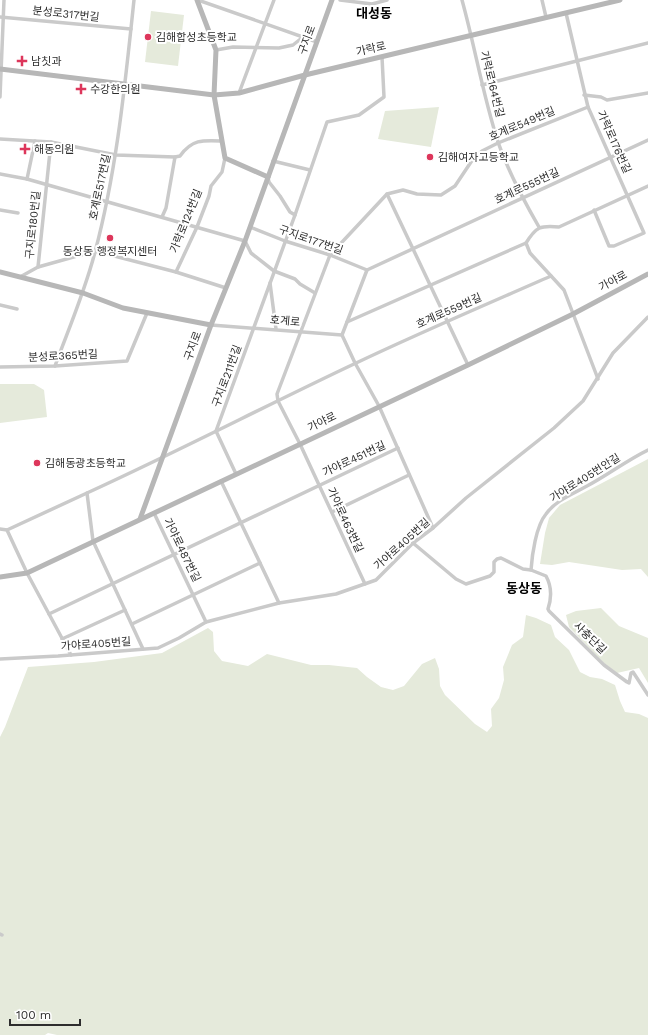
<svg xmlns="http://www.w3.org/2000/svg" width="648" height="1035" viewBox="0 0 648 1035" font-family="'Work Sans','Noto Sans KR',sans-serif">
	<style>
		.green { fill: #e5eadb }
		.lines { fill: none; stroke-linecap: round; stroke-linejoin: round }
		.street { stroke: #cacaca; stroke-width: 3.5 }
		.secondary { stroke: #b7b7b7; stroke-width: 5 }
		.poi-dot { fill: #dd365b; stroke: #fff; stroke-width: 1.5 }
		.labels { text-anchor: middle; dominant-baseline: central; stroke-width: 4; stroke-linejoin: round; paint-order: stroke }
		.street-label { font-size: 11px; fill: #2d2d2d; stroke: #fff }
		.poi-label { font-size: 11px; fill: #2d2d2d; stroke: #fff; text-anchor: start }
		.quarter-label { font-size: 13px; font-weight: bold; fill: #000; stroke: #fff }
	</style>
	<rect width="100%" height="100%" fill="#fff"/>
	<!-- green -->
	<g class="green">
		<path d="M 151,11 L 184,15 L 178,66 L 145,62 Z"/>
		<path d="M 439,107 L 431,147 L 378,139 L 385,111 Z"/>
		<path d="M 0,384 L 34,384 L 44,390 L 47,417 L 0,423 Z"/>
		<path d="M 648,459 L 648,577 L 641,569 L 622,570 L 569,562 L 552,565 L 540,564 L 545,533 L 549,518 L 560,505 Z"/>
		<path d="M 601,608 L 619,626 L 648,638 L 648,683 L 639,668 L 617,673 L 604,663 L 569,627 L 566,615 L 576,611 Z"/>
		<path d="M 526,615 L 536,618 L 551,625 L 555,637 L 569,650 L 580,672 L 590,677 L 602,679 L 615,685 L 620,701 L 625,712 L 639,714 L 648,718 L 648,1035 L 57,1035 L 48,1033 L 45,1035 L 0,1035 L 0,737 L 5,727 L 28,667 L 94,662 L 162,653 L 208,628 L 213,632 L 214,651 L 222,661 L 248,666 L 267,654 L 311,665 L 329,665 L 357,668 L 367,677 L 381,687 L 393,690 L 404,686 L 422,664 L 435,658 L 439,669 L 440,686 L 445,695 L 475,724 L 487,732 L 492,726 L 491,709 L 499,698 L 504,680 L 503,667 L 512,645 L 523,637 Z"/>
	</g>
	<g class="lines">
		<!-- street -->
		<g class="street">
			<path d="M 198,0 L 317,42"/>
			<path d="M 340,0 L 372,4 L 387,0"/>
			<path d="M 462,0 C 475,47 483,96 498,142 C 508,171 524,201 539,227"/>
			<path d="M 542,0 L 546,17"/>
			<path d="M 566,13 L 588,107 L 644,233 L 614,246 L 609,246 L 594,210"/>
			<path d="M 0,17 L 131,29"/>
			<path d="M 216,50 L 233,47 L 279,48 L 293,45 L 303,37"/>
			<path d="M 482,85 L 648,43"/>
			<path d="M 239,93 L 274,0"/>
			<path d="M 584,95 L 601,97 L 607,100 L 648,93"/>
			<path d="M 0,97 L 4,0"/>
			<path d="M 0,139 L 51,142 L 116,155 L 175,157 L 180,156 C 192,139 203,140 222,141"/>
			<path d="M 273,161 L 310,170"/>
			<path d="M 0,174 L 27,179 L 245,241 L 251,253 L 274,271 L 295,279 L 300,284 L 315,293"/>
			<path d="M 268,178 L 269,182 L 280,196 L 290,212 L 295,215"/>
			<path d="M 27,179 L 35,141"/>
			<path d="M 387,194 L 468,365"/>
			<path d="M 0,210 L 18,213"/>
			<path d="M 162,217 L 166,208 L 175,157"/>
			<path d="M 250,227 L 285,241 L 330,255 L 367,270"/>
			<path d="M 38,267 L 51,142"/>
			<path d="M 176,272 L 197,227 L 209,196 L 211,186 L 222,172 L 225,158"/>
			<path d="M 20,277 L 38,267 L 95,251 L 176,272 L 226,288"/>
			<path d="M 270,283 L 276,329"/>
			<path d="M 0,305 L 17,309"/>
			<path d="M 347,322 L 526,243"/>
			<path d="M 211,325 L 342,335 L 355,363 L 379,406 L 433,528"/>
			<path d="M 342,335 L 367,270 L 648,140"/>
			<path d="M 55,366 C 69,328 85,291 95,252 C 117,170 125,84 134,0"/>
			<path d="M 0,367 L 55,366 L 127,361 L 147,313"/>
			<path d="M 598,379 L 564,290 L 530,253 L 526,243 C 536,227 540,225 559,227 L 648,186"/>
			<path d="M 236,474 L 216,431 L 295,215 L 327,122 L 359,115 L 384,97 L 382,57"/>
			<path d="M 221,481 L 279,603"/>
			<path d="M 332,512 L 409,475"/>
			<path d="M 154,513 L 206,622"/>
			<path d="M 0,529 L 7,530 L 27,573 L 71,655"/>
			<path d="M 7,530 L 87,493"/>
			<path d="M 413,543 L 456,579 L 466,584 L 490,576 L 494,572 L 494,562 L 497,559 L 501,558 L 523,569 L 531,570 C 532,555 536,526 546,514 C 556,500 573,494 587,486 C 608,475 627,460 648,450"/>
			<path d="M 531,570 L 546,576 C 552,587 552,597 548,609 L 549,611 L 604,665 L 627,682 L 629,683 L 631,673 L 633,672 L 648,695"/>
			<path d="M 365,584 L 300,444 L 278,401 L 277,394 L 330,255 L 387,194 L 403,190 L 417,194 L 441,195 L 455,186 L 473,159 L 482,151 L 498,143 L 588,107"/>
			<path d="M 49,614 L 398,448"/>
			<path d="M 132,624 L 260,563"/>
			<path d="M 62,639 L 125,610"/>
			<path d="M 143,649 L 93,541 L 87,493 C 177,452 265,406 354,364 C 419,333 485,305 551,276"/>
			<path d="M 0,659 L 58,656 L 158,648 L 179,638 L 206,622 L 279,603 L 336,594 L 376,580 L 413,543 L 433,528 L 466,498 L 554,428 L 583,401 L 613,353 L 648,317"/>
			<path d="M 0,934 L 2,935"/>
		</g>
		<!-- secondary -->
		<g class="secondary">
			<path d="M 197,0 L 216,50 L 214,95 L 225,158 L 268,177"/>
			<path d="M 0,69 L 214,95 L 239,93 L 305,75 L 620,0"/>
			<path d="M 0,272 L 83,293 L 123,308 L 211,325"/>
			<path d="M 140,519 L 211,325 L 245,241 L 332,0"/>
			<path d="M 0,577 L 27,573 L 468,365 L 573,314 L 648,274"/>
		</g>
	</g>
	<!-- markers -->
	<g class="poi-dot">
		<circle cx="148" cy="37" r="4"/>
		<path d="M20 55h4v4h4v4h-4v4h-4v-4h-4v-4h4z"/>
		<path d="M79 83h4v4h4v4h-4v4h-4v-4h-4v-4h4z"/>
		<path d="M23 143h4v4h4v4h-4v4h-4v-4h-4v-4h4z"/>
		<circle cx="430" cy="157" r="4"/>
		<circle cx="110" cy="238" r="4"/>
		<circle cx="37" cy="463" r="4"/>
	</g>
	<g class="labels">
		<!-- street labels -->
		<g class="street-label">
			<text transform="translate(66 14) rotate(6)">분성로317번길</text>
			<text transform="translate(307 40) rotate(-70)">구지로</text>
			<text transform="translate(371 49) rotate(-13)">가락로</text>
			<text transform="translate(492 84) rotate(76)">가락로164번길</text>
			<text transform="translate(522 124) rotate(-23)">호계로549번길</text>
			<text transform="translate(614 142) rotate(66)">가락로176번길</text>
			<text transform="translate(527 186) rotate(-25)">호계로555번길</text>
			<text transform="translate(100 187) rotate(-78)">호계로517번길</text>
			<text transform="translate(186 221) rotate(-68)">가락로124번길</text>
			<text transform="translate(33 225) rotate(-84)">구지로180번길</text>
			<text transform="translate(311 240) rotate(19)">구지로177번길</text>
			<text transform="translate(613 281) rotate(-28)">가야로</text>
			<text transform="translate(449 311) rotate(-24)">호계로559번길</text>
			<text transform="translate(285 321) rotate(5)">호계로</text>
			<text transform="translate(193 346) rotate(-70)">구지로</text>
			<text transform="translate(63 356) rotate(-3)">분성로365번길</text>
			<text transform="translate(227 376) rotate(-70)">구지로211번길</text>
			<text transform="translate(322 422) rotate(-26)">가야로</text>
			<text transform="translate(354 459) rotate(-25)">가야로451번길</text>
			<text transform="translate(585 478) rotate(-32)">가야로405번안길</text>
			<text transform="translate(345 520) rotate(65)">가야로463번길</text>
			<text transform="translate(402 544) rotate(-42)">가야로405번길</text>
			<text transform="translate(182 550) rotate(64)">가야로487번길</text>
			<text transform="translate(590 638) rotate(44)">사충단길</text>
			<text transform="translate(96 644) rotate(-4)">가야로405번길</text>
		</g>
		<!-- poi labels -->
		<g class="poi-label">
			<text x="156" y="37">김해합성초등학교</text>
			<text x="31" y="61">남칫과</text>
			<text x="90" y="89">수강한의원</text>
			<text x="34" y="149">해동의원</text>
			<text x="438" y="157">김해여자고등학교</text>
			<text x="110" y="251" text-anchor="middle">동상동 행정복지센터</text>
			<text x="45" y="463">김해동광초등학교</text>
		</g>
		<!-- quarter labels -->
		<g class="quarter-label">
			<text x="374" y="13">대성동</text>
			<text x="524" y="588">동상동</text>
		</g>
	</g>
	<!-- scale -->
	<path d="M10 1019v6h70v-6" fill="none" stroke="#2d2d2d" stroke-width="2"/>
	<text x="16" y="1019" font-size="12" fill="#2d2d2d" stroke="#ffffff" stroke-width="3" paint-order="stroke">100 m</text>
</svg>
